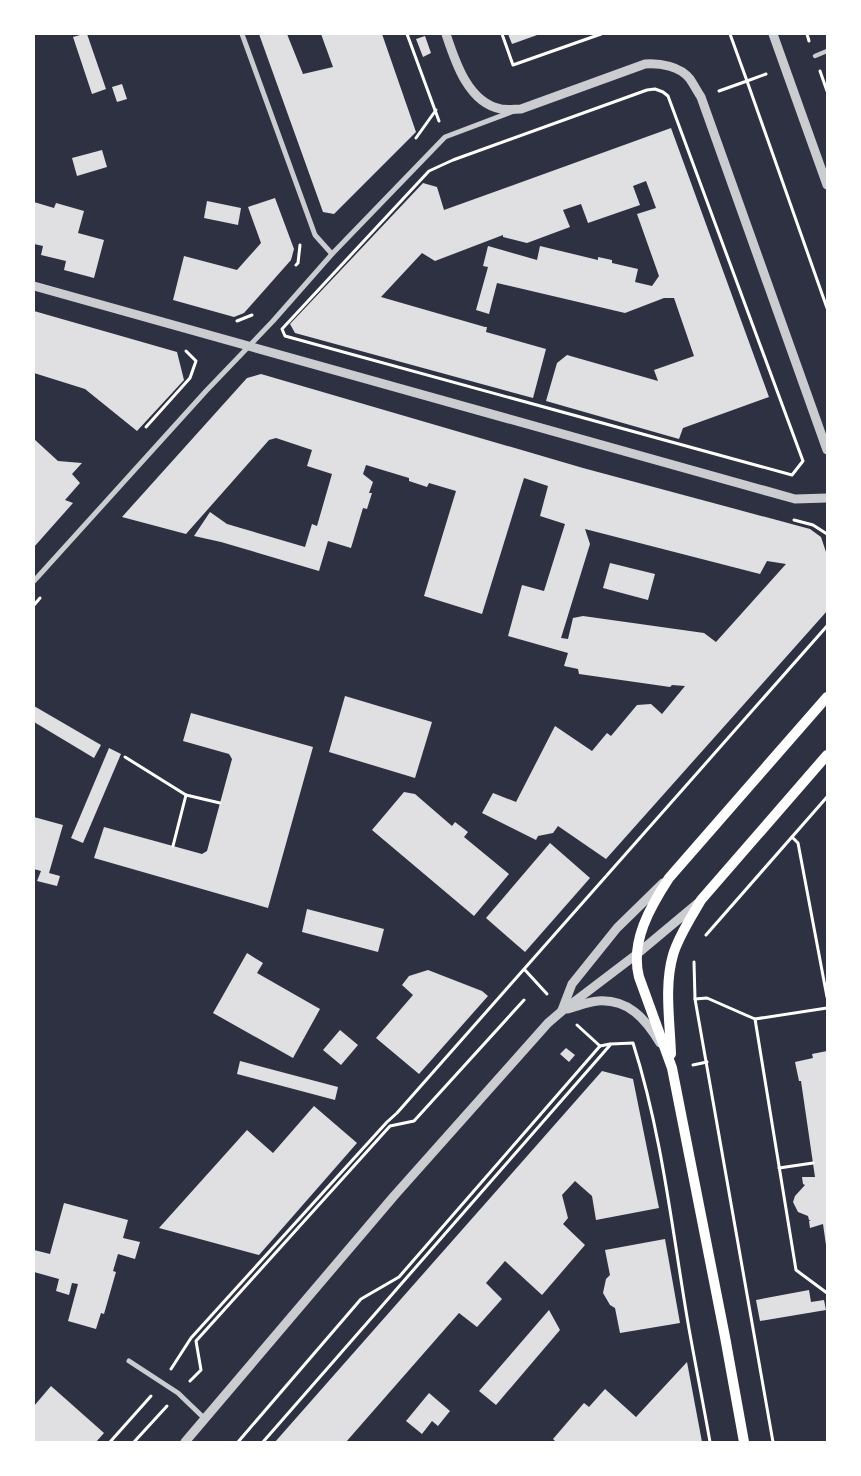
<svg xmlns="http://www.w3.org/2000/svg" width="861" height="1476" viewBox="0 0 861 1476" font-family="Mulish,sans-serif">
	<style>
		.building { fill: #e0e0e3; fill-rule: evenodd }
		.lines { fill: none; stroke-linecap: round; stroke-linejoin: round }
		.path { stroke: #fff; stroke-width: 3 }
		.pedestrian { stroke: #caccd0; stroke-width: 4.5 }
		.minor { stroke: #caccd0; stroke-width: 5 }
		.tertiary { stroke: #caccd0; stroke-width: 9 }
		.secondary { stroke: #fff; stroke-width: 10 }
	</style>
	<rect width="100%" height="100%" fill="#2d3142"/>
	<!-- building -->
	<g class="building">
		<path d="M 84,34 L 87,34 L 106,89 L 92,94 L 73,37 Z"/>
		<path d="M 259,34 L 287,34 L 303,74 L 333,67 L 321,34 L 382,34 L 416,132 L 334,214 L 323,212 Z"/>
		<path d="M 508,34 L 540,34 L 512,44 Z"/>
		<path d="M 425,36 L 431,53 L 423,57 L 416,39 Z"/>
		<path d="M 122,84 L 127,99 L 117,102 L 112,87 Z"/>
		<path d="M 671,128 L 769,397 L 683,428 L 679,439 L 546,401 L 557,363 L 567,355 L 658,381 L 654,370 L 694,356 L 674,298 L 664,298 L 625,313 L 497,283 L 489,314 L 476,310 L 488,267 L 483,266 L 488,246 L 537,260 L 540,246 L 598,260 L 598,257 L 612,260 L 612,263 L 638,269 L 635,282 L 652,286 L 659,276 L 637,214 L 656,208 L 646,181 L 633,186 L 640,205 L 588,223 L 581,204 L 563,210 L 570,227 L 527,243 L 503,237 L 503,235 L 435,261 L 422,253 L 381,297 L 485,327 L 487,327 L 486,332 L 546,349 L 533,398 L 295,333 L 290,324 L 423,183 L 437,187 L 444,210 Z"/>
		<path d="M 102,150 L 107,167 L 77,176 L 72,158 Z"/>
		<path d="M 275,198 L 294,249 L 291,260 L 244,313 L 234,317 L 173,300 L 184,256 L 237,270 L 261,243 L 248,207 Z"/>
		<path d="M 207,201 L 241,208 L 238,225 L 204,218 Z"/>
		<path d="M 34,202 L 54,208 L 56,203 L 84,211 L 78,233 L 104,240 L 94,278 L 64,270 L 66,261 L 41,255 L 43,246 L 34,244 Z"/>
		<path d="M 34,311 L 177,352 L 184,380 L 137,431 L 85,389 L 34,373 Z"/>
		<path d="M 261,374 L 583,468 L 810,529 L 821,537 L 827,555 L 827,611 L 606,859 L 558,826 L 553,833 L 538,836 L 536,840 L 482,813 L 493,793 L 516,802 L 555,726 L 592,751 L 607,733 L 611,736 L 637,705 L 651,704 L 662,714 L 685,686 L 672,685 L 670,687 L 579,674 L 578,669 L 564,666 L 568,653 L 508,636 L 522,585 L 544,591 L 565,524 L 540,516 L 548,486 L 524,478 L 482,614 L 424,596 L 456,491 L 429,483 L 427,487 L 409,481 L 409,478 L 366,465 L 363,474 L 373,482 L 369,493 L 372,493 L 367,509 L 363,508 L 351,548 L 328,541 L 319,571 L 221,542 L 194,536 L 210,512 L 227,524 L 305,547 L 312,524 L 317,526 L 332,474 L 307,466 L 312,450 L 276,438 L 269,440 L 186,534 L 122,517 L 247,378 ZM 585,529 L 760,574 L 767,561 L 786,564 L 716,642 L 704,633 L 583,616 L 573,618 L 568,639 L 561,638 L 590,544 Z"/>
		<path d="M 34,439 L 58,461 L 82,463 L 72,474 L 80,483 L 65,500 L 73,503 L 34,547 L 35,452 Z"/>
		<path d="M 610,563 L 655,574 L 648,600 L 603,588 Z"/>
		<path d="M 345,696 L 432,722 L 415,778 L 329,752 Z"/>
		<path d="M 34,706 L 101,745 L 94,758 L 34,722 Z"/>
		<path d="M 191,713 L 313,747 L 268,908 L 94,858 L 104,827 L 202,854 L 207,851 L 232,759 L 229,754 L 183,741 Z"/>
		<path d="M 109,748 L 121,754 L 83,843 L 71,838 Z"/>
		<path d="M 404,792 L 415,794 L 452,826 L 455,822 L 468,832 L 464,837 L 509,874 L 474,916 L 372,830 Z"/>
		<path d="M 34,817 L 63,825 L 49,873 L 60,876 L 57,886 L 37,881 L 41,871 L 34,869 Z"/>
		<path d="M 550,843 L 590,878 L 525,952 L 486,918 Z"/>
		<path d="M 307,909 L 384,929 L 378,952 L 302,932 Z"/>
		<path d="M 247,953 L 263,963 L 257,973 L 320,1009 L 293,1058 L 213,1013 Z"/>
		<path d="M 428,970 L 482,991 L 488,996 L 419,1074 L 376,1038 L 413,995 L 402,985 L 409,976 Z"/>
		<path d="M 340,1030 L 358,1045 L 341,1065 L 323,1050 Z"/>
		<path d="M 566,1048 L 575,1055 L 569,1062 L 560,1054 Z"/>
		<path d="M 827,1051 L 827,1245 L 826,1245 L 823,1224 L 810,1228 L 809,1221 L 811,1220 L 809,1220 L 808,1216 L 798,1212 L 793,1202 L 795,1196 L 805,1185 L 803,1184 L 802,1177 L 815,1177 L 801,1081 L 799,1081 L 795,1062 L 813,1058 L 812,1054 Z"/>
		<path d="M 240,1061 L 338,1087 L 335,1100 L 237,1074 Z"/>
		<path d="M 602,1071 L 633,1079 L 659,1208 L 596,1220 L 592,1196 L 575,1181 L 562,1195 L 568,1218 L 563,1224 L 585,1245 L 542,1295 L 505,1261 L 486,1283 L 502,1299 L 477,1327 L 459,1313 L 346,1442 L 275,1442 Z"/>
		<path d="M 314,1106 L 357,1143 L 259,1255 L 159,1228 L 247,1130 L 273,1153 Z"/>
		<path d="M 64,1203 L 128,1220 L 123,1238 L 140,1242 L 135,1259 L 118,1254 L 113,1271 L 116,1272 L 104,1314 L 101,1313 L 96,1329 L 68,1321 L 78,1284 L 72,1283 L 69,1295 L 56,1291 L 59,1279 L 34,1272 L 34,1250 L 50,1254 Z"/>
		<path d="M 665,1239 L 680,1323 L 620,1333 L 615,1308 L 610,1305 L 603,1293 L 606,1279 L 610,1275 L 605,1250 Z"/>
		<path d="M 809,1290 L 811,1302 L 824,1300 L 826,1310 L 760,1321 L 756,1300 Z"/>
		<path d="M 549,1310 L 560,1330 L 496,1405 L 479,1391 Z"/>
		<path d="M 687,1362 L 702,1442 L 556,1442 L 553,1439 L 584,1403 L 589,1407 L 605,1389 L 636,1417 Z"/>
		<path d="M 51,1386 L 104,1433 L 96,1442 L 34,1442 L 34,1406 Z"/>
		<path d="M 429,1393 L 450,1411 L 438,1426 L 432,1421 L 422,1434 L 406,1421 Z"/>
	</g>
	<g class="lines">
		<!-- path -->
		<g class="path">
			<path d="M 407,34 L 439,121"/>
			<path d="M 502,34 L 513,65 L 601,34"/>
			<path d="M 807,34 L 809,41"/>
			<path d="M 820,71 L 827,91"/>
			<path d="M 766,74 L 747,81 L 827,308"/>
			<path d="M 655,89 L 663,92 L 668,96 L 803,461 L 792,475 L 285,336 L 282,329 L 429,171 L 453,160 L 647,90 Z"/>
			<path d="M 719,91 L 747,81 L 730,34"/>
			<path d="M 416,138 L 436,110"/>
			<path d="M 296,265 L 298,263 L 300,245"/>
			<path d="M 237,321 L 252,315"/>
			<path d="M 146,427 L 190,378 L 196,361 L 186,351"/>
			<path d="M 794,520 L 813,525 L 827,534"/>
			<path d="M 34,605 L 40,598"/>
			<path d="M 125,757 L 186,795 L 220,803"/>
			<path d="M 792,837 L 798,843 L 827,997"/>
			<path d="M 173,846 L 186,795"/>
			<path d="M 706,935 L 827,797"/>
			<path d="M 694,962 L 695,999 L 773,1442"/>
			<path d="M 525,970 L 547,994"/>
			<path d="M 695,999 L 707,998 L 755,1019 L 827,1008"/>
			<path d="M 755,1019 L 796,1270 L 827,1293"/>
			<path d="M 577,1025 L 600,1046 L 610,1044"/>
			<path d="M 693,1065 L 707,1062"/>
			<path d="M 779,1168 L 813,1163"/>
			<path d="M 171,1369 L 191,1338 L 387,1122 L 397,1113 L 827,626"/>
			<path d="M 190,1381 L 201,1370 L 196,1341 L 390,1126 L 414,1121 L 524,1000"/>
			<path d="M 110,1442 L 151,1396"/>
			<path d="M 134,1442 L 167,1406"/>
			<path d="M 238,1442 L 361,1299 L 399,1277 L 600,1046"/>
			<path d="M 263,1442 L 611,1044 L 633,1043 C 662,1134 672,1229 688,1323 C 695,1363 703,1402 710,1442"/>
		</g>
		<!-- pedestrian -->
		<path class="pedestrian" d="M 815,56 L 827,51"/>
		<!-- minor -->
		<g class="minor">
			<path d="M 242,34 L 315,235 L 332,254"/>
			<path d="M 34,581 L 206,391 L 273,321 L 332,254 L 445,137 L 514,111"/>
			<path d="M 129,1361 L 178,1393 L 205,1419"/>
		</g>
		<!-- tertiary -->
		<g class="tertiary">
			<path d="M 446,34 C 455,61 468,103 501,109 C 508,110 515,109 521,109 L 645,64 C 660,63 680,66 690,79 C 694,85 697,91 701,97 L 827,450"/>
			<path d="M 773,34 L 827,185"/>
			<path d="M 34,286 L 795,499 L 827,498"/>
			<path d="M 567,1009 C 576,1007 587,1002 598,1001 C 628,999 645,1018 660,1043"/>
			<path d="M 562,1010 L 572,984 L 617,928 L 663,883"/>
			<path d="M 185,1442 L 394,1196 L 548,1023 L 562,1011 L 637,954 L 698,903"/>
		</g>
		<!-- secondary -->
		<g class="secondary">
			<path d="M 671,1054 C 670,1022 664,986 673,955 C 678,937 692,916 701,900 L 827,755"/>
			<path d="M 744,1442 L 725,1337 L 672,1068 L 639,977 C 630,942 650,907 669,878 L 827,697"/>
		</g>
	</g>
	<!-- border -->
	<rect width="861" height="1476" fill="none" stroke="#ffffff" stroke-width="70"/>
</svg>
